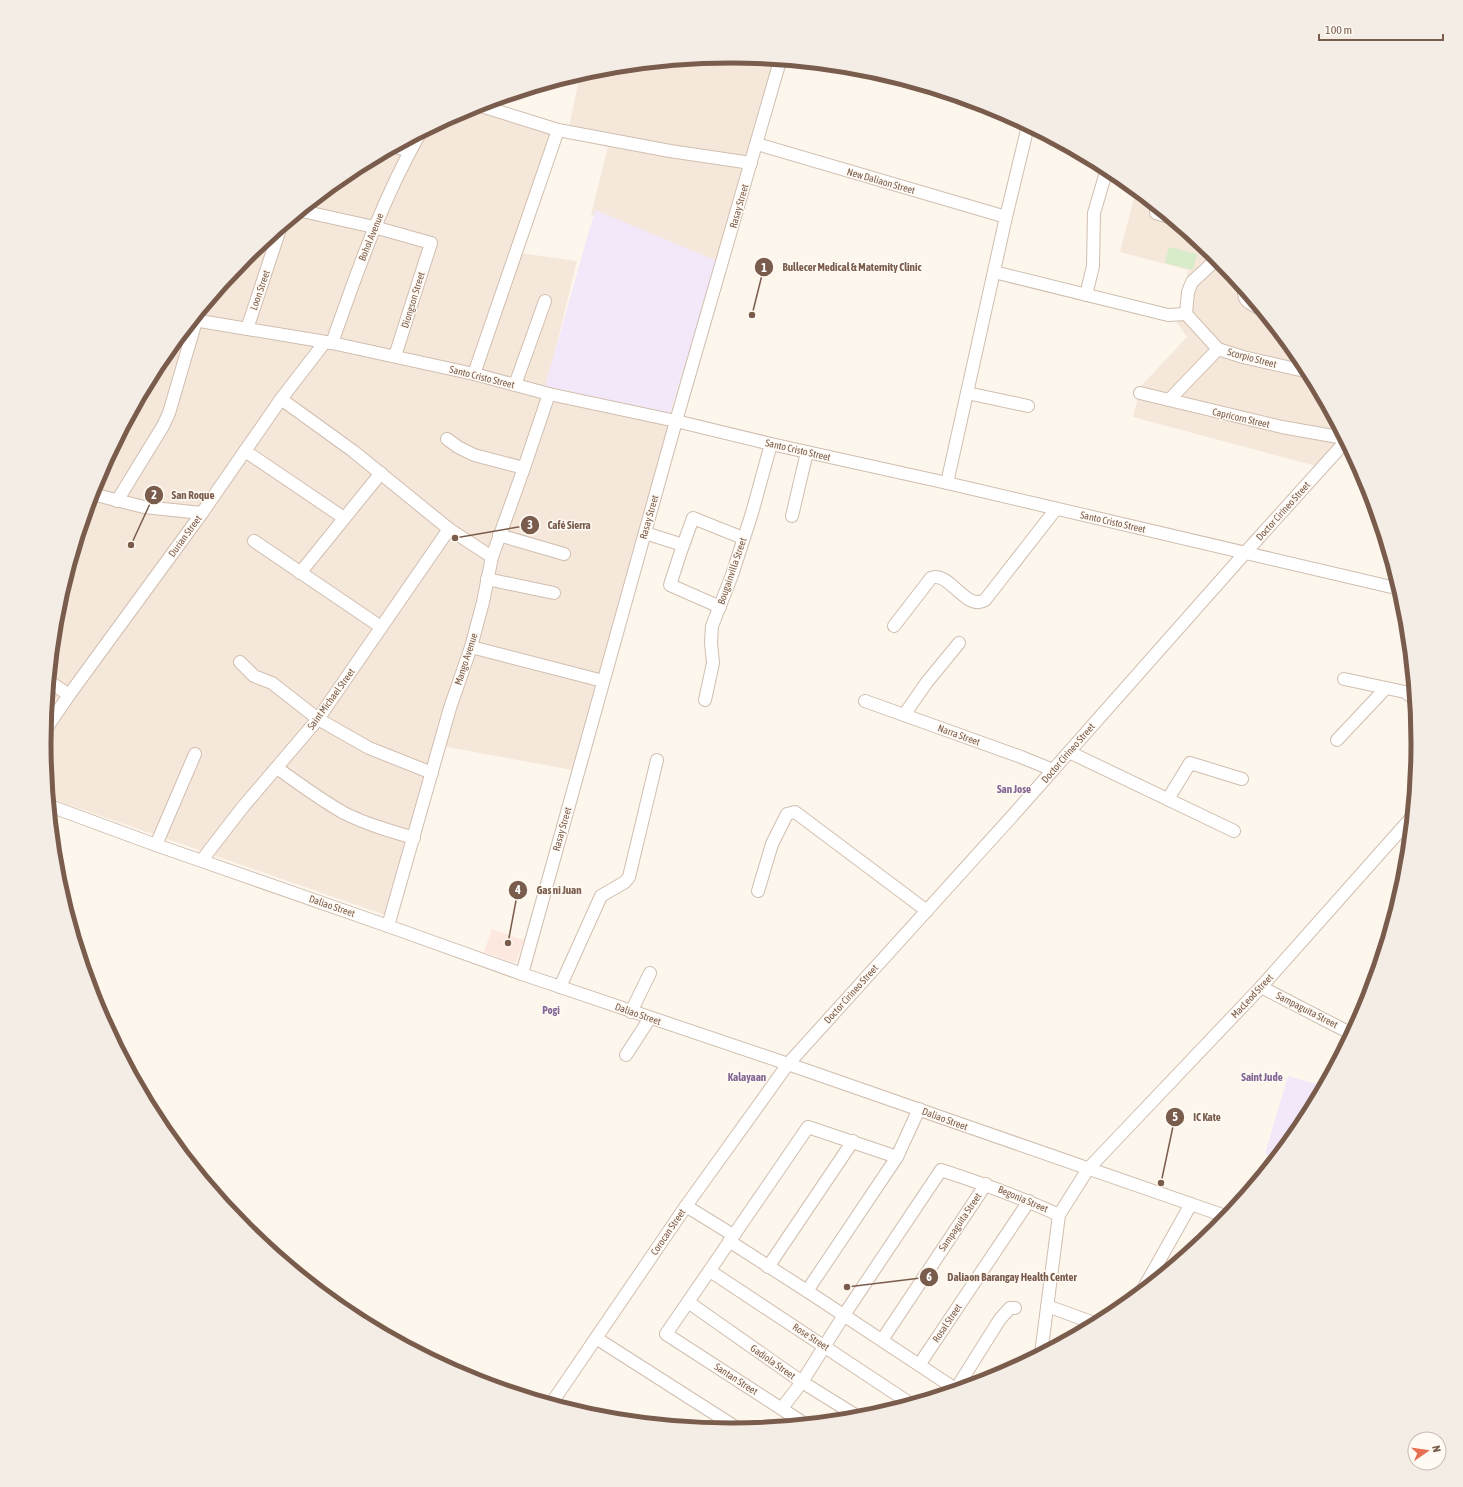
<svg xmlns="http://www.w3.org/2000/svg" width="1463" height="1487" viewBox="0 0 1463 1487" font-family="'Asap Condensed',sans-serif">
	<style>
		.residential { fill: #f5e8da }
		.commercial { fill: #fde8e0 }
		.education { fill: #f3e8fa }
		.garden { fill: #d8ecc9 }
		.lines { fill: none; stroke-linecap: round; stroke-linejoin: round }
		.minor-casing { stroke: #d1beb0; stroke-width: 14 }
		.minor { stroke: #fff; stroke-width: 12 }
		.labels { text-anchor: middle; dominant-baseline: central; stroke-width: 3; stroke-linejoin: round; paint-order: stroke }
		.street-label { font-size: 10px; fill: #7a5c4d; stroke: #fffaf3 }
		.neighbourhood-label { font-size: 11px; font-weight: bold; fill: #846695; stroke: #fffaf3 }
		.rim { fill: none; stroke: #7a5c4d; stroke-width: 5 }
		.leader { fill: none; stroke: #7a5c4d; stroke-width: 1.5 }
		.callout-dot { fill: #7a5c4d; stroke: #fffaf3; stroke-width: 1.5 }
		.mark-label { font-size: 12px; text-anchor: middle; font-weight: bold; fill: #fff }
		.callout-label { font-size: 11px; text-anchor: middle; font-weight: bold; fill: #7a5c4d; stroke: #fffaf3; stroke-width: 3; stroke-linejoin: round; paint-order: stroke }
	</style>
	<rect width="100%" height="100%" fill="#fdf6ec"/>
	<!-- residential -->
	<g class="residential">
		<path d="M 732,56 L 777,61 L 718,264 L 591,215 L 608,147 L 567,137 L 580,74 L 598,69 Z"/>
		<path d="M 497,100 L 495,106 L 556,127 L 513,252 L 577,261 L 544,396 L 675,423 L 572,770 L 437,745 L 388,916 L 49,798 L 44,743 L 57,609 L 96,480 L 160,361 L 246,257 L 350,172 L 469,108 Z"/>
		<path d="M 1136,190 L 1218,258 L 1303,362 L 1344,439 L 1320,467 L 1133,417 L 1141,386 L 1187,337 L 1177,323 L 1188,270 L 1120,252 Z"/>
	</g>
	<!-- commercial -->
	<path class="commercial" d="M 492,929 L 524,940 L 516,963 L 484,952 Z"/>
	<!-- education -->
	<g class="education">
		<path d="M 595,210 L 717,261 L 670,413 L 545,386 Z"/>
		<path d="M 1288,1076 L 1324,1086 L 1303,1126 L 1276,1158 L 1265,1154 Z"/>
	</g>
	<!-- garden -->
	<path class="garden" d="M 1169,247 L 1197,254 L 1193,270 L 1165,263 Z"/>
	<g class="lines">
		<defs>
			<g id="minor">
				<path d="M 478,105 L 558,130 L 670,151 L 751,163"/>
				<path d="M 757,144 L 1006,217"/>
				<path d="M 396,147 L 410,151"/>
				<path d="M 1157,208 L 1156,213 L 1169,217"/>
				<path d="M 302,211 L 374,227 L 431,243 L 395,356"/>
				<path d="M 994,272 L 1168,315 L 1186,314"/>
				<path d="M 1244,290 C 1243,301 1250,304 1259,308"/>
				<path d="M 1086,295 L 1093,266 L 1094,213 L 1107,169"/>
				<path d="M 1186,314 L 1218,349 L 1243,357 L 1309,372"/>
				<path d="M 1186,314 L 1188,292 L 1192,282 L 1218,258"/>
				<path d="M 194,320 L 332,343 L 474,374 L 549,394 L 676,421 L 771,444 L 947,483 L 1400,589"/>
				<path d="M 247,329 L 280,229"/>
				<path d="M 332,343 C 357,272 382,200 419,135"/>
				<path d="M 474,374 L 558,130"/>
				<path d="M 515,385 L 545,301"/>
				<path d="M 967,393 L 1028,406"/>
				<path d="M 1140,393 L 1282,427 L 1344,438"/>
				<path d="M 281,399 L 353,451 L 449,529 L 492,557"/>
				<path d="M 1169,400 L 1218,349"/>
				<path d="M 447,439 L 458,447 L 474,455 L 524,468"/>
				<path d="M 245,451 L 344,518"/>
				<path d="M 947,483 L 1006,217 L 1028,126"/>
				<path d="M 92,494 L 144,507 L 202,513"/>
				<path d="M 117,501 L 163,426 L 169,413 L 196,321"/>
				<path d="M 792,516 L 807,452"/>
				<path d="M 645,533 L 683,545"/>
				<path d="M 499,535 L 564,554"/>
				<path d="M 254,541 L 381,627"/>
				<path d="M 300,573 L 381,473"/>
				<path d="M 487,579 L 554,593"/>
				<path d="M 720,607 L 670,585 L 681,551 L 693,518 L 743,538"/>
				<path d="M 894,626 L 931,578 C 949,570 966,612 985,600 L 1056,509"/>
				<path d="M 471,647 L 603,681"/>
				<path d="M 240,662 L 254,676 L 272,683 L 318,719 L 369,748 L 432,773"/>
				<path d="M 1344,679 L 1405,692 L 1415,699"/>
				<path d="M 50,682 L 69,695"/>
				<path d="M 705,700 L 713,663 L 711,643 L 712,626 L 732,575 L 752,513 L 771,444"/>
				<path d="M 865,701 L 1021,757 L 1053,770"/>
				<path d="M 904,715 L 927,682 L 959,643"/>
				<path d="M 45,730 L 69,695 L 202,513 L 281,399 L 325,342"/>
				<path d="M 1337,740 L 1386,688"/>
				<path d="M 1069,752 L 1234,831"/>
				<path d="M 277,768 C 299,784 321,800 344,813 C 366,824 390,831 414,838"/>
				<path d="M 1168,799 L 1190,763 L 1242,779"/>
				<path d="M 50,806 L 156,845 L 388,926 L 522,974 L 788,1064 L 1228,1217"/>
				<path d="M 156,845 L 195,754"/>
				<path d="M 202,860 L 242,808 L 318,719 L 449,529"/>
				<path d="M 758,891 L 772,844 L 787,814 L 795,812 L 927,911"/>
				<path d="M 388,926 L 450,708 L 471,647 L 483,602 L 492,557 L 524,468 L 549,394"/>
				<path d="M 522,974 L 676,421 L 780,61"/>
				<path d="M 560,987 L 601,896 L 625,882 L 629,877 L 657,760"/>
				<path d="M 1261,987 L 1352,1034"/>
				<path d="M 631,1012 L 650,973"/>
				<path d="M 626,1055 L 650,1018"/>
				<path d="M 686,1206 L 733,1235"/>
				<path d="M 729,1241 L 807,1291 L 957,1390"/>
				<path d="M 768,1267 L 853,1141"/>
				<path d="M 710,1271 L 911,1404"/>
				<path d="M 807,1291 L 897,1157 L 919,1109"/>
				<path d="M 1141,1293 L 1191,1204"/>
				<path d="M 688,1302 L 802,1382 L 860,1418"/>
				<path d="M 1047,1306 L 1097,1324"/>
				<path d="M 596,1338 L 740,1430"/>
				<path d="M 882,1340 L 986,1184"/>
				<path d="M 1041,1354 L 1059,1215 L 1088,1169 L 1261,987 L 1412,817"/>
				<path d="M 919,1365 L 1029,1201"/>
				<path d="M 956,1389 L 1000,1319 L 1010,1308 L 1015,1308"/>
				<path d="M 551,1404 L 686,1206 L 788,1064 L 1015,813 L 1245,553 L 1346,441"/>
				<path d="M 782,1408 L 802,1382 L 844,1315 L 941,1170 C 981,1183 1020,1197 1059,1215"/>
				<path d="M 805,1424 L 666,1334 L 808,1127 L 897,1157"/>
			</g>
		</defs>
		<!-- minor casing -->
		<use href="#minor" class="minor-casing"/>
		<!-- minor -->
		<use href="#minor" class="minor"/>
	</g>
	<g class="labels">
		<!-- street labels -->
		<g class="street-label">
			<text transform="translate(881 181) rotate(16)">New Daliaon Street</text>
			<text transform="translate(739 206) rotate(-74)">Rasay Street</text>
			<text transform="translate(371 237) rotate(-68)">Bohol Avenue</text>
			<text transform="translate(260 290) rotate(-71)">Loon Street</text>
			<text transform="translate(413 300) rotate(-73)">Diongson Street</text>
			<text transform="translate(1252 358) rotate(15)">Scorpio Street</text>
			<text transform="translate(482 377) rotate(14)">Santo Cristo Street</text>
			<text transform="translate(1241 418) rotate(13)">Capricorn Street</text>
			<text transform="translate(798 450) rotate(13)">Santo Cristo Street</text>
			<text transform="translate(1283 511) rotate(-48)">Doctor Cirineo Street</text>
			<text transform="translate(649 517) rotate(-74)">Rasay Street</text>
			<text transform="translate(1113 522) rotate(13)">Santo Cristo Street</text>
			<text transform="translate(185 536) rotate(-54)">Durian Street</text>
			<text transform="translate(732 571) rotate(-71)">Bougainvilla Street</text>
			<text transform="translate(466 659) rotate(-72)">Mango Avenue</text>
			<text transform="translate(331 699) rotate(-54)">Saint Michael Street</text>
			<text transform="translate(959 735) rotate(20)">Narra Street</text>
			<text transform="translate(1068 753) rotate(-49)">Doctor Cirineo Street</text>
			<text transform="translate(562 829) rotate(-74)">Rasay Street</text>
			<text transform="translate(332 906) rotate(19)">Daliao Street</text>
			<text transform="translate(851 994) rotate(-48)">Doctor Cirineo Street</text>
			<text transform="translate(1252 996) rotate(-47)">MacLeod Street</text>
			<text transform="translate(1307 1010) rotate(27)">Sampaguita Street</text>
			<text transform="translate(638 1014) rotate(19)">Daliao Street</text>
			<text transform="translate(945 1119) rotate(20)">Daliao Street</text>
			<text transform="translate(1023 1199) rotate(23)">Begonia Street</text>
			<text transform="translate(960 1222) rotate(-56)">Sampaguita Street</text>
			<text transform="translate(668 1232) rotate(-56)">Corocan Street</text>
			<text transform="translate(947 1323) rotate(-56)">Rosal Street</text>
			<text transform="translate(811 1337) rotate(33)">Rose Street</text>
			<text transform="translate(773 1362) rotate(35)">Gadiola Street</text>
			<text transform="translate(736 1379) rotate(33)">Santan Street</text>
		</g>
		<!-- neighbourhood labels -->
		<g class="neighbourhood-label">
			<text x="1014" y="789">San Jose</text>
			<text x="551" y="1010">Pogi</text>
			<text x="747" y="1077">Kalayaan</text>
			<text x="1262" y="1077">Saint Jude</text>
		</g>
	</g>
	<!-- crop -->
	<path d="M0 0H1463V1487H0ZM51 743a680 680 0 1 1 1360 0a680 680 0 1 1-1360 0Z" fill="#f4ede6" fill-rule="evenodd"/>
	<path class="rim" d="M51 743a680 680 0 1 1 1360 0a680 680 0 1 1-1360 0Z"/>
	<!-- callouts -->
	<path class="leader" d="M752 315L764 267M131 545L154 495M455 538L530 525M508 943L518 890M1161 1183L1175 1117M847 1287L929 1277"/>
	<g class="callout-dot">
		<circle cx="752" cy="315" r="4"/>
		<circle cx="131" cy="545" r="4"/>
		<circle cx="455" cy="538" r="4"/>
		<circle cx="508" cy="943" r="4"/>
		<circle cx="1161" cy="1183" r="4"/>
		<circle cx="847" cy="1287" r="4"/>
		<circle cx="764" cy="267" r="10"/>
		<circle cx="154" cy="495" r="10"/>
		<circle cx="530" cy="525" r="10"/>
		<circle cx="518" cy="890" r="10"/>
		<circle cx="1175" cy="1117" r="10"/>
		<circle cx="929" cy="1277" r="10"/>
	</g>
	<g class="mark-label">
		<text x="764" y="272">1</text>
		<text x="154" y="499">2</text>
		<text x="530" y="529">3</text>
		<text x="518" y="894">4</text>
		<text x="1175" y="1121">5</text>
		<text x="929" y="1281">6</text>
	</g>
	<g class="callout-label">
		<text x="852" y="271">Bullecer Medical &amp; Maternity Clinic</text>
		<text x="193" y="499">San Roque</text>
		<text x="569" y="529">Café Sierra</text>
		<text x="559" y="894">Gas ni Juan</text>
		<text x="1207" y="1121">IC Kate</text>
		<text x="1012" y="1281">Daliaon Barangay Health Center</text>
	</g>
	<!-- north arrow -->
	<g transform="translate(1427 1451) rotate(77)"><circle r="19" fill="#fffaf3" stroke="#cabbb1"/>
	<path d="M0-3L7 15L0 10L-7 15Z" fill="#e76f51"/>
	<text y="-6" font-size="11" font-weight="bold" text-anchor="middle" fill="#7a5c4d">N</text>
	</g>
	<!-- scale -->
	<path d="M1319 34v6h124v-6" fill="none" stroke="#7a5c4d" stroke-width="2"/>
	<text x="1325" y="34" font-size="12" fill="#7a5c4d" stroke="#fffaf3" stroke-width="3" paint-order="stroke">100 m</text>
</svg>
